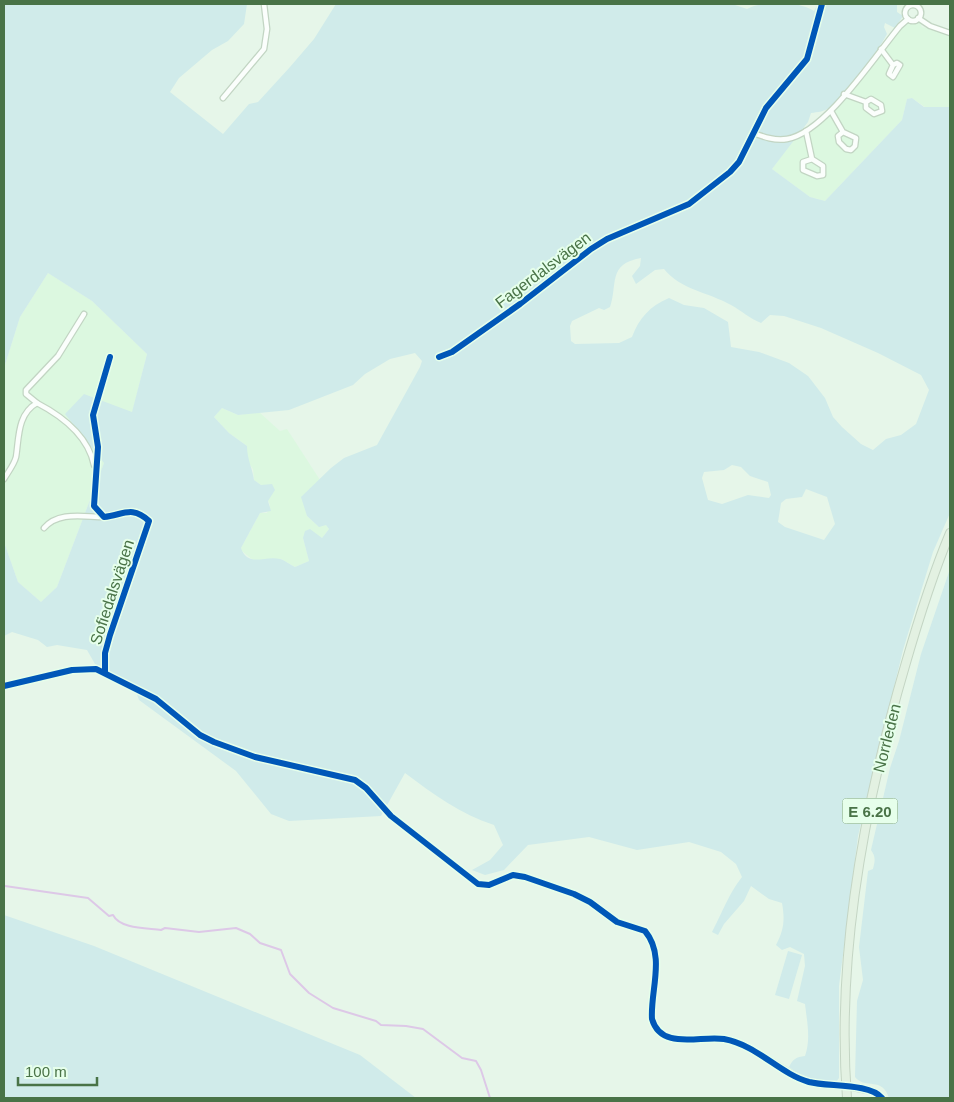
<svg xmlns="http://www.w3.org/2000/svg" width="954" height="1102" viewBox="0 0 954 1102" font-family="Arial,sans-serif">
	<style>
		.residential { fill: #dcf8e0 }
		.green { fill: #d0ebea; fill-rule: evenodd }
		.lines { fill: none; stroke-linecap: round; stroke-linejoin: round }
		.stream { stroke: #ddc8e7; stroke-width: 2 }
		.street-casing { stroke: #c2d5c3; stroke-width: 7 }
		.highway-casing { stroke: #c4d5c4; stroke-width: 10 }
		.street { stroke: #fbfefc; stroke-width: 4.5 }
		.highway { stroke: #e3f1e2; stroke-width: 8 }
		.cycleway-casing { stroke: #e6ffeb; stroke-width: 9 }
		.cycleway { stroke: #0057b8; stroke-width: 6 }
		.labels { text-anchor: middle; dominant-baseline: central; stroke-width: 4; stroke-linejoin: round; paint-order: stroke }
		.shield { fill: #e6ffeb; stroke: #789d78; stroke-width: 1 }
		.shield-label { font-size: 15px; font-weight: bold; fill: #497347 }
		.street-label { font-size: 16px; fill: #497347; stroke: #e6ffeb }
	</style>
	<rect width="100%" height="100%" fill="#e6f6e9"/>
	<!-- residential -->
	<g class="residential">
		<path d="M 919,21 L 922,27 L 950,35 L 950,107 L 925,107 L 912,98 L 907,99 L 902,120 L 825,201 L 810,197 L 772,169 L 793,140 L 821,124 L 903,24 Z"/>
		<path d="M 48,273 L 92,301 L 147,354 L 132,413 L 84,395 L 104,463 L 57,587 L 41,602 L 18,582 L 4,542 L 4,368 L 20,317 Z"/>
		<path d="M 222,408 L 238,415 L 259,412 L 280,431 L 287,429 L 320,480 L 302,497 L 307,516 L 318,526 L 326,525 L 329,529 L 322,538 L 316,535 L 303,538 L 309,561 L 295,567 L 281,559 L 254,561 L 242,551 L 241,548 L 260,513 L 267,513 L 270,505 L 261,485 L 254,480 L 253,469 L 247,461 L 247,446 L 229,433 L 214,417 Z"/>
	</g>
	<!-- green -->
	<g class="green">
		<path d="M 4,4 L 247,4 L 244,24 L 228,41 L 212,50 L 179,78 L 170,92 L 223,134 L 249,104 L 258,102 L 290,67 L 314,39 L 336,4 L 732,4 L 747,9 C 764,0 798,1 814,11 L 818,4 L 897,4 L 897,12 L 903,16 L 895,28 L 885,23 L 884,27 L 887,34 C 878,51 845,98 829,108 C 823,112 818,112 811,113 L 808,122 L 772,169 L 810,197 L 825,201 L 902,120 L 907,99 L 912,98 L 924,107 L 950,107 L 950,513 L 933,552 L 903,650 L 858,836 L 839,986 L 839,1078 L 836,1082 L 803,1077 L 789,1067 C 793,1059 796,1057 805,1056 C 811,1039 807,1022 805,1004 L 797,1001 L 805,966 L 804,954 L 790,947 L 782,950 L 776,945 C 784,930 785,920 782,903 L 769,899 L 751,886 L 744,901 L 724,924 L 718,935 L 712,932 C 722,913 729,893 742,877 L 736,864 L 721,852 L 689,842 L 637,850 L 589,837 L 528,845 L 504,870 L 485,875 L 472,870 L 490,860 L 503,845 L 494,825 C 460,814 433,794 405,773 L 381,816 L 289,821 L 271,814 L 236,771 L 139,700 L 134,686 L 95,664 L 87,650 L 57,645 L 47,647 L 38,640 L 12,632 L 4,636 L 4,542 L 18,582 L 41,602 L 57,587 L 104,463 L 65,414 L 84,394 L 132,412 L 147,354 L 92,301 L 48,273 L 20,317 L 4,368 ZM 641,258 L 640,266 L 632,276 L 636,284 L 655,270 L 664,269 C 681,290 708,292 731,305 C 742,311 749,318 761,323 L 770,315 L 784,316 L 821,328 L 878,353 L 921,375 L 929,390 L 916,424 L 901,435 L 886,439 L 873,450 L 861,444 L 842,427 L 833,417 L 825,398 L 808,376 L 789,363 L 759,352 L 731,347 L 728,322 L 704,308 L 684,305 L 669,298 C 650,306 639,318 632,337 L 619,343 L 575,344 L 571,341 L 570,326 L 572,321 L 599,308 L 604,310 L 610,307 C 618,285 607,264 641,258 ZM 415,353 L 422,361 L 420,367 L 377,445 L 344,458 L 331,468 L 301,497 L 307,516 L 319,527 L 326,525 L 329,529 L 322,538 L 310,529 L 305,531 L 303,538 L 309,561 L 295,567 C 290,565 285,560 280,559 C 265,555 248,568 241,548 L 260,513 L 271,511 L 268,501 L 275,490 L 272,484 L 261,485 L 254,480 C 252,467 247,459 247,446 L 229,433 L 214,417 L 222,408 L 238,415 L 289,410 L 353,385 L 365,374 L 390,359 ZM 732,465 L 741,467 L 750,476 L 768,482 L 771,495 L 769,498 L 748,495 L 722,504 L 708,500 L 702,478 L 704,472 L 724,470 ZM 806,489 L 827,497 L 835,524 L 824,540 L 785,527 L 778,522 L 781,503 L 786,499 L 802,497 Z"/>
		<path d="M 950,569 L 950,1098 L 889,1098 C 882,1076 866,1090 855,1077 L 857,1001 L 863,980 L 859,947 L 868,871 L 873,869 C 875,861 876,857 871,850 L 890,768 L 899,741 L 921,654 Z"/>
		<path d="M 4,915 L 94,946 L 360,1055 L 416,1098 L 4,1098 Z"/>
		<path d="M 788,951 L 802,955 L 789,999 L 775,995 Z"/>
	</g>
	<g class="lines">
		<!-- stream -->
		<path class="stream" d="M 5,886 L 88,898 L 109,916 L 113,915 C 120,929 147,928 161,930 L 165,928 L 199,932 L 236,928 L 250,934 L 260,943 L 281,950 L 290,974 L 309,993 L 333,1008 L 376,1021 L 381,1025 L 406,1026 L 423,1029 L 462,1058 L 476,1061 L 481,1070 L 490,1098"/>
		<defs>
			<g id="street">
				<circle cx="913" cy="13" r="8"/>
				<path d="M 918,18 L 930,26 L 950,33"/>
				<path d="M 881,49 L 893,65 L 889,74 L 893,77 L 900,65 L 897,63 L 893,65"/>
				<path d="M 844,94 L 866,102 L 866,108 L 874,114 L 882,111 L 881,105 L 871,99 L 866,102"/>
				<path d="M 223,98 L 264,49 L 267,29 L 264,4"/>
				<path d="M 831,111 L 843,132 L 838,136 L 839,142 L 846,149 L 851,150 L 855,146 L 856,138 L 843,132"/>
				<path d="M 806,131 L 812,159 L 823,166 L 823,175 L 817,176 L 803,170 L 803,162 L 812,159"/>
				<path d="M 753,133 C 764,137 775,141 787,139 C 825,133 875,56 900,26 L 908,19"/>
				<path d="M 439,357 L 452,352 L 520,304 L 591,249 L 607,239 L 689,204 L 730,172 L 739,162 L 766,108 L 807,59 L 822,4"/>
				<path d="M 37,403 L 26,394 L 26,390 L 58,356 L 84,314"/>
				<path d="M 4,479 C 8,472 14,465 16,457 C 19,439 17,414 37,403 C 62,416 88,436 94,465"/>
				<path d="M 44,528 C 59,511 83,517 104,517"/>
				<path d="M 105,672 L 105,653 L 110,635 L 149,521 C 132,505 123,515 104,517 L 94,506 L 98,447 L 93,415 L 110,357"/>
				<path d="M 4,686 L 72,670 L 96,669 L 156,699 L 200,735 L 214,742 L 255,757 L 355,780 L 366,788 L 391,816 L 478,884 L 489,885 L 513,875 L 525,877 L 574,894 L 590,902 L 617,922 L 645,931 C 666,956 650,991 652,1019 C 661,1052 705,1034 728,1040 C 756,1047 776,1067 802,1079 C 813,1085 828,1085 840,1086"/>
				<path d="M 854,1088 L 874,1092 L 882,1098"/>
			</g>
			<path id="highway" d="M 847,1098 C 836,956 865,802 905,666 C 918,621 932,576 950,533"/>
		</defs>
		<!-- street casing -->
		<use href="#street" class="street-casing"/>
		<!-- highway casing -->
		<use href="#highway" class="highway-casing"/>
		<!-- street -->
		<use href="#street" class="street"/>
		<!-- highway -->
		<use href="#highway" class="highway"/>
		<defs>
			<g id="cycleway">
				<path d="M 439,357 L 452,352 L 520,304 L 591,249 L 607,239 L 689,204 L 730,172 L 739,162 L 766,108 L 807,59 L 822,4"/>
				<path d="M 105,672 L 105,653 L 110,635 L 149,521 C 132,505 123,515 104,517 L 94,506 L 98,447 L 93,415 L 110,357"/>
				<path d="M 4,686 L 72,670 L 96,669 L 156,699 L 200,735 L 214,742 L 255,757 L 355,780 L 366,788 L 391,816 L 478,884 L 489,885 L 513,875 L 525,877 L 574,894 L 590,902 L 617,922 L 645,931 C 666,956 650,991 652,1019 C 661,1051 701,1035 724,1039 C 757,1045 780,1074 809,1082 C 829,1087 869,1083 882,1098"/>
			</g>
		</defs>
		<!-- cycleway casing -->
		<use href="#cycleway" class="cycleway-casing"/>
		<!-- cycleway -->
		<use href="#cycleway" class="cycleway"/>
	</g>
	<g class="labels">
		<!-- shield labels -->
		<rect class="shield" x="842.5" y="798.5" width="55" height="25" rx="4"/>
		<g class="shield-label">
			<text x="870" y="811">E 6.20</text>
		</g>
		<!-- street labels -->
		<g class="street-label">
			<text transform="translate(543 270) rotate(-37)">Fagerdalsvägen</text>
			<text transform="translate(112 592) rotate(-72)">Sofiedalsvägen</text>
			<text transform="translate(887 738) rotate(-76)">Norrleden</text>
		</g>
	</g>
	<!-- border -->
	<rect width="954" height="1102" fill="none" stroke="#497347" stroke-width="10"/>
	<!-- scale -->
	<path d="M18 1077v8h79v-8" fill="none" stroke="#497347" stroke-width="2.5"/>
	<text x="25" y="1077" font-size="15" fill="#497347" stroke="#e6ffeb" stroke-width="4" paint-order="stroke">100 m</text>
</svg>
